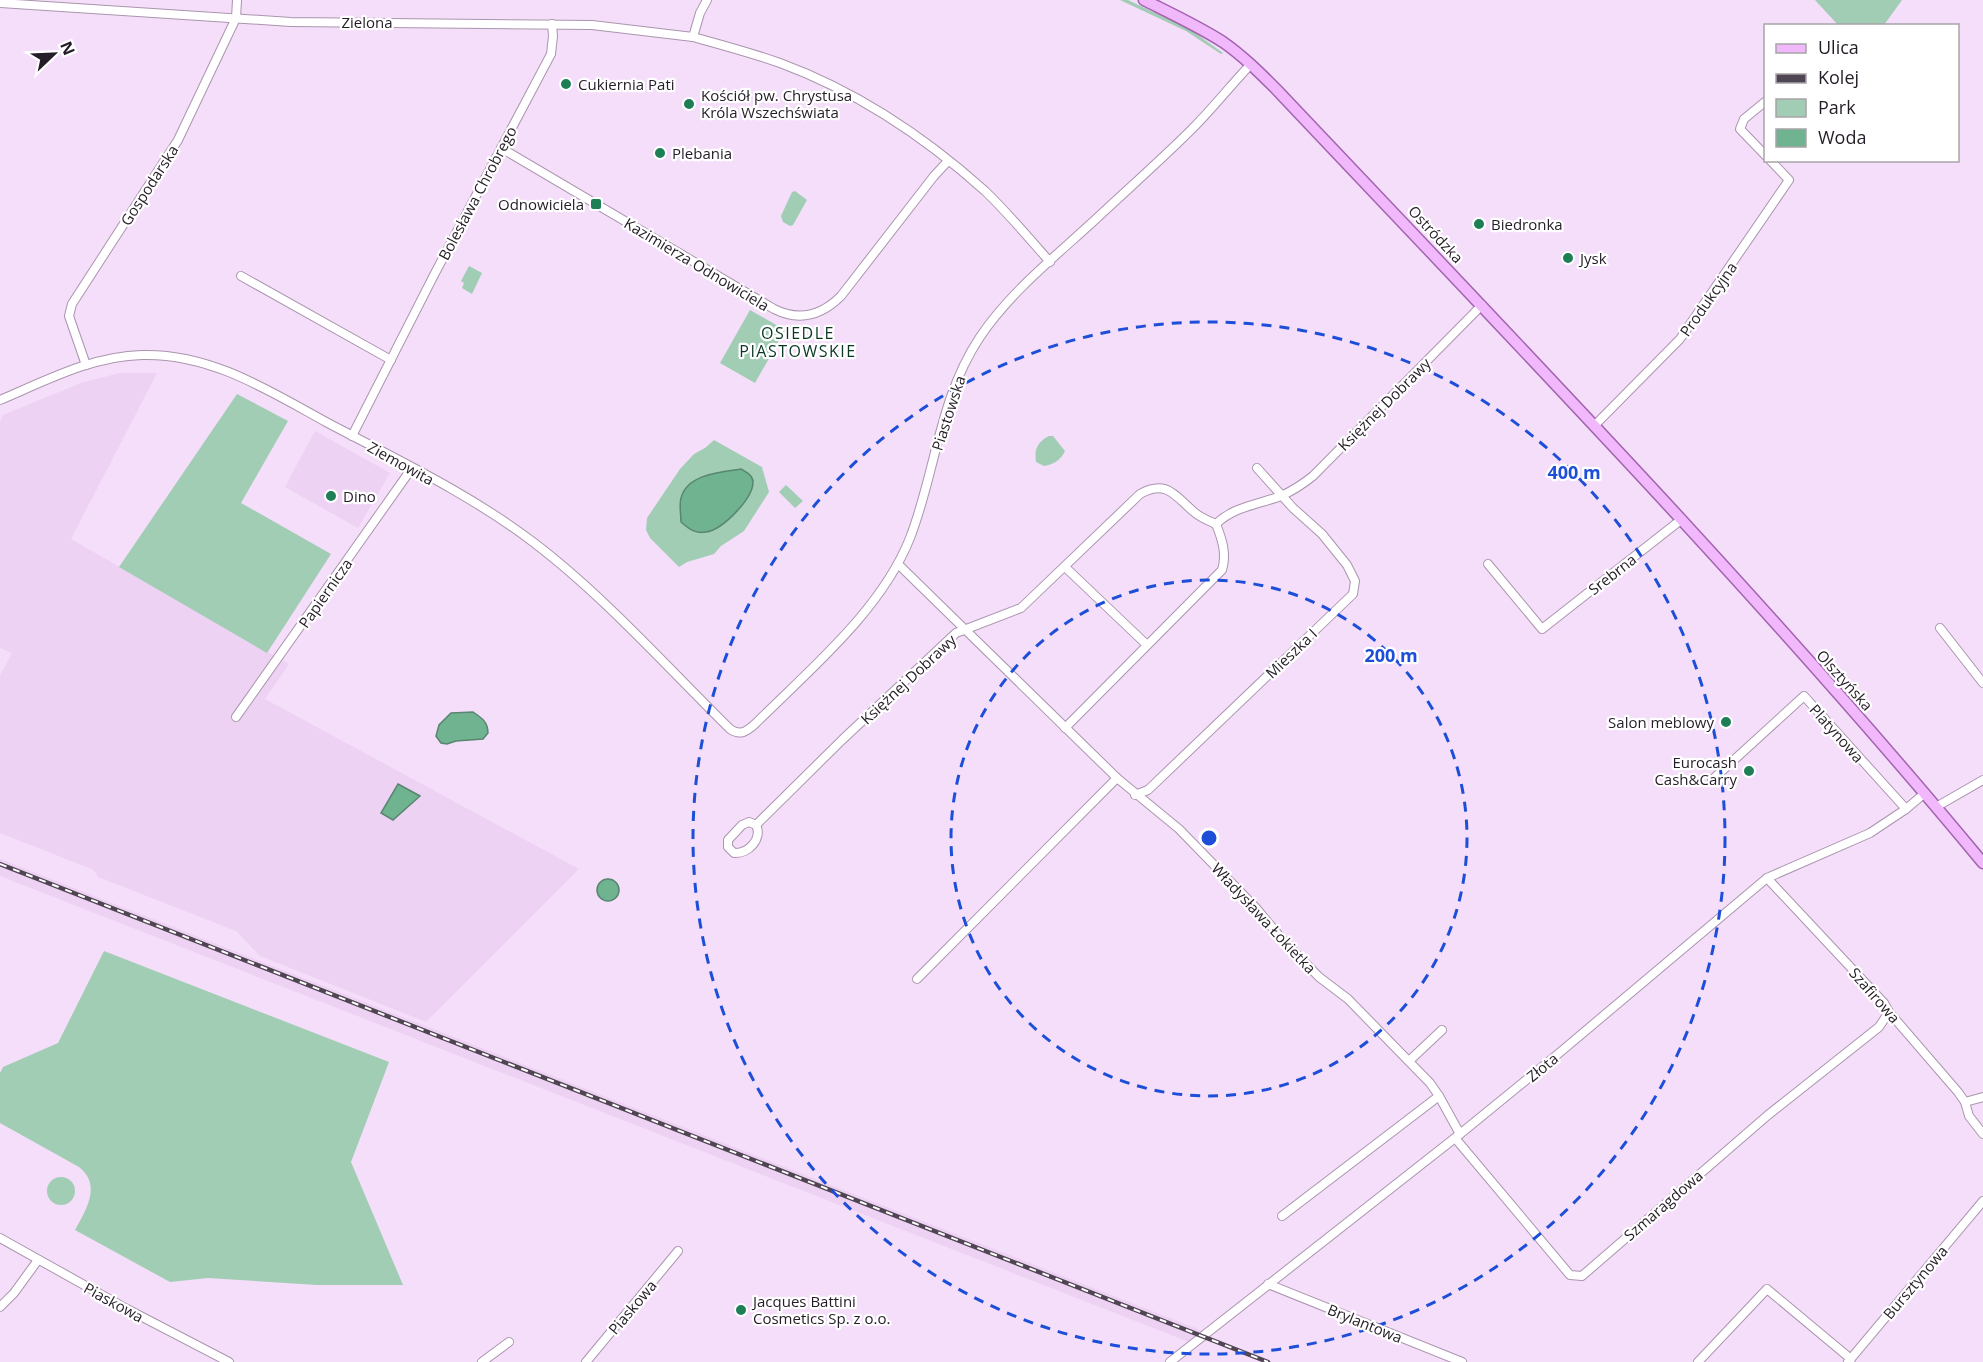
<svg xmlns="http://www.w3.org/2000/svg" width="1983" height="1362" viewBox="0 0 1983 1362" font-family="'Open Sans',sans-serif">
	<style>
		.built { fill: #eed2f4 }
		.green { fill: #a0cdb4 }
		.water { fill: #6fb390; stroke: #588670; stroke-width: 1.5 }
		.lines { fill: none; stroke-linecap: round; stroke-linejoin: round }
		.minor-casing { stroke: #aa95ae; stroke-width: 10 }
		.major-casing { stroke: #a364af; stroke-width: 13 }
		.minor { stroke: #fff; stroke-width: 8 }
		.major { stroke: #f1b9fb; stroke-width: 10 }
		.rail-casing { stroke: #504553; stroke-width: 4.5 }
		.rail { stroke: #fff; stroke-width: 2; stroke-dasharray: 7; stroke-linecap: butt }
		.ring { fill: none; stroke: #1d4ed8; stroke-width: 3; stroke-dasharray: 10 8 }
		.poi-dot { fill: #1e7f57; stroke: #fff; stroke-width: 2 }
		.labels { text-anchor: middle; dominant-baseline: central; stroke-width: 4.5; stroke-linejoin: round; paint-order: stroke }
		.street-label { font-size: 15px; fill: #241c26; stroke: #fff }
		.poi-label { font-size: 15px; fill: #241c26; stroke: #fff; text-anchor: start }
		.neighbourhood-label { font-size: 16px; letter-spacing: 1.5px; fill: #0a3724; stroke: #fff }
		.centre { fill: #1d4ed8; stroke: #fff; stroke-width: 3 }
		.ring-label { font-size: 18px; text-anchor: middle; font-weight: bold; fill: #1d4ed8; stroke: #fff; stroke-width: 4.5; stroke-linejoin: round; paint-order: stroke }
	</style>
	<rect width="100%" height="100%" fill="#f5defa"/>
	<!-- built -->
	<g class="built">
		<path d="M 120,373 L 157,373 L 71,539 L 289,664 L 265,699 L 579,869 L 426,1022 L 260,956 L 236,931 L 98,877 L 94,870 L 0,833 L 0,676 L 12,653 L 0,648 L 0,421 L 3,415 L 81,383 Z"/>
		<path d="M 315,431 L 390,473 L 358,528 L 285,487 Z"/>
		<path d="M 0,859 L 1203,1331 L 1189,1342 L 0,876 Z"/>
	</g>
	<!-- green -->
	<g class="green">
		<path d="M 1120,0 L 1128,0 L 1191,30 L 1223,53 L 1221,54 L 1186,31 Z"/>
		<path d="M 1815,0 L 1902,0 L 1884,25 L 1839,26 Z"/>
		<path d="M 795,191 L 807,200 L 793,225 L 790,226 L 783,222 L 781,216 L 792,192 Z"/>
		<path d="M 469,266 L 482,273 L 472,294 L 462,288 L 464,283 L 461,281 Z"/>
		<path d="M 750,310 L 785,330 L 755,383 L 720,363 Z"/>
		<path d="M 237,394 L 288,421 L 241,503 L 331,554 L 267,653 L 119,567 Z"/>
		<path d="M 1049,436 L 1053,436 L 1065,451 C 1060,461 1054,464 1044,466 L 1036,462 C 1034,450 1037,442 1049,436 Z"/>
		<path d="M 714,440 L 762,467 L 769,492 L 744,531 L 721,546 L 714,554 L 687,562 L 679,567 L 650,538 L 646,530 L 647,518 L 680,469 L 694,454 L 705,448 Z"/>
		<path d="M 786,485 L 803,501 L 795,508 L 779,492 Z"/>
		<path d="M 104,951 L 389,1062 L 351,1162 L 403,1285 L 317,1285 L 208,1278 L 170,1282 L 75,1230 C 86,1210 102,1185 79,1167 L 0,1123 L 0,1073 L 3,1067 L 58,1043 Z"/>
		<circle cx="61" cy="1191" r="14"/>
	</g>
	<!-- water -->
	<g class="water">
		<path d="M 741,469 C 746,472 753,475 753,482 C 753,499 722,530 706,532 C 695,534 689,529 681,522 C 681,515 679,505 681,498 C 687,474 721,472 741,469 Z"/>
		<path d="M 473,712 C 482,718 488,722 488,733 L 483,739 L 456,741 L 447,744 L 441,743 L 436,736 L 439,725 L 451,713 Z"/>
		<path d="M 398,784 L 420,796 L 393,820 L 381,813 Z"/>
		<circle cx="608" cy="890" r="11"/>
	</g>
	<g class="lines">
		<defs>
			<g id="minor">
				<path d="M 0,3 L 291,22 L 592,25 L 693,37 L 700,13 L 707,0"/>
				<path d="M 693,37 C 722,45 752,53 780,63 C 856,91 925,137 985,191 C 1008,213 1029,238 1050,262"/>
				<path d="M 1766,101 L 1744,119 L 1740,129 L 1766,156"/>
				<path d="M 501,148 L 774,309 C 800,322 822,315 841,296 L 934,176 L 948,161"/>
				<path d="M 241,276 L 391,360"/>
				<path d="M 86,365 L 69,316 L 72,304 L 178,140 L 236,18 L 237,0"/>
				<path d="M 0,400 C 45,381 92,356 142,355 C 210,353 268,390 326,422 C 396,459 470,494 533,542 C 603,595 667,667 730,729 C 740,736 746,732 755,724 C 809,670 881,611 910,538 C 936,471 939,398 980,337 C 1010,292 1057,255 1097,218 C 1129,188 1162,159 1193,128 C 1213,108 1231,85 1251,64"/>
				<path d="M 1594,426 L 1680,339 L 1789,180 L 1770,160"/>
				<path d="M 352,436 L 434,275 L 551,54 L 553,36 L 552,24"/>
				<path d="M 1216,524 C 1235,506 1257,505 1281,496 C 1292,491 1303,484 1313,476 L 1482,305"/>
				<path d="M 898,564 L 1117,778 L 1179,829 L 1256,908 L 1281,938 L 1319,977 L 1348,999 L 1430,1083 L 1439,1096 L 1460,1134"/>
				<path d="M 1488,564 L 1542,629 L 1682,519"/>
				<path d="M 1065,567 L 1147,645"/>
				<path d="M 1940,628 L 1983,683"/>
				<path d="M 236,717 L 412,468"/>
				<path d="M 1065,728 L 1222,570 C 1227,554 1222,539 1216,524"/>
				<path d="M 1712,780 L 1804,696 L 1906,809"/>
				<path d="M 1135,795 L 1148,790 L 1353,594 L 1355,581 L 1347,565 L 1322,534 L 1293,508 L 1257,468"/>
				<path d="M 1936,807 L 1983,780"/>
				<path d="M 749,822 L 756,825 C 763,839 748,854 734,853 L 728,847 L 728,840 L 742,825 Z"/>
				<path d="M 756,825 L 842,740 L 956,633 L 1021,608 L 1140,494 C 1167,479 1175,496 1194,512 C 1201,518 1209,521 1216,524"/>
				<path d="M 1767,878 L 1884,1003 L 1889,1012 L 1958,1092 L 1965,1102 L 1969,1116 L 1983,1134"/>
				<path d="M 917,979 L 1117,778"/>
				<path d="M 1409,1061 L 1442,1030"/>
				<path d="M 1965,1102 L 1983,1097"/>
				<path d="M 1455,1138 L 1570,1275 L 1582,1276 L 1768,1115 L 1879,1027 L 1889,1012"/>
				<path d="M 1282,1216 L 1439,1096"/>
				<path d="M 0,1238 L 127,1309 L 229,1362"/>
				<path d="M 1268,1284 L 1462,1362"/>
				<path d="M 0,1307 L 14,1293 L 38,1260"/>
				<path d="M 482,1362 L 509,1342"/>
				<path d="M 586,1362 L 678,1251"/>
				<path d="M 1170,1362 L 1460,1134 L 1558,1054 L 1767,878 L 1870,833 L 1906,809 L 1925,793"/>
				<path d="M 1698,1362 L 1767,1289 L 1851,1359"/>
				<path d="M 1848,1362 L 1983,1201"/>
			</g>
			<path id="major" d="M 1144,0 C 1170,13 1198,26 1223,42 C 1243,56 1259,72 1276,89 C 1516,343 1760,594 1983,863"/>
		</defs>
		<!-- minor casing -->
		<use href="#minor" class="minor-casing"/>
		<!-- major casing -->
		<use href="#major" class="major-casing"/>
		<!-- minor -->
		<use href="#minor" class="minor"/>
		<!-- major -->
		<use href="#major" class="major"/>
		<defs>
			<path id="rail" d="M 0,864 L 1268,1362"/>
		</defs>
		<!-- rail casing -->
		<use href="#rail" class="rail-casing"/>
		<!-- rail -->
		<use href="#rail" class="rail"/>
	</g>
	<!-- distance rings -->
	<g class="ring">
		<circle cx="1209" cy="838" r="258"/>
		<circle cx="1209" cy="838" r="516"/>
	</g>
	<!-- markers -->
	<g class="poi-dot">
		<circle cx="566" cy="84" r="6"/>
		<circle cx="689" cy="104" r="6"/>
		<circle cx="660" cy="153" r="6"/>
		<rect x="590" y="198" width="12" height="12" rx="3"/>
		<circle cx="1479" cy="224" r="6"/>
		<circle cx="1568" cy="258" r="6"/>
		<circle cx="331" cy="496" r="6"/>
		<circle cx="1726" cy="722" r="6"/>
		<circle cx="1749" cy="771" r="6"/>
		<circle cx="741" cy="1310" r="6"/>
	</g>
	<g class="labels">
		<!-- street labels -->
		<g class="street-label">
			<text x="367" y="22">Zielona</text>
			<text transform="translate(149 185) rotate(-57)">Gospodarska</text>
			<text transform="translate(477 193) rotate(-62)">Bolesława Chrobrego</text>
			<text transform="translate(1436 234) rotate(47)">Ostródzka</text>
			<text transform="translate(697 264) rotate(31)">Kazimierza Odnowiciela</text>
			<text transform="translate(1708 299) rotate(-55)">Produkcyjna</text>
			<text transform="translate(1384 404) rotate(-45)">Księżnej Dobrawy</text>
			<text transform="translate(948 413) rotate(-72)">Piastowska</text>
			<text transform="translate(401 463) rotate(29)">Ziemowita</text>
			<text transform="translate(1612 574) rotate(-38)">Srebrna</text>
			<text transform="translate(325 593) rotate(-55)">Papiernicza</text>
			<text transform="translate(1291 653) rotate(-44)">Mieszka I</text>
			<text transform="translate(908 679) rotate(-43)">Księżnej Dobrawy</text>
			<text transform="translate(1845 680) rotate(48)">Olsztyńska</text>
			<text transform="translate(1837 733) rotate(48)">Platynowa</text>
			<text transform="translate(1264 918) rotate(47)">Władysława Łokietka</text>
			<text transform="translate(1875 995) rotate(49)">Szafirowa</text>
			<text transform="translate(1542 1067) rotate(-39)">Złota</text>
			<text transform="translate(1663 1205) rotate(-41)">Szmaragdowa</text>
			<text transform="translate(1915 1282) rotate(-50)">Bursztynowa</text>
			<text transform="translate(114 1302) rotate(29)">Piaskowa</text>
			<text transform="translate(632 1307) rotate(-50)">Piaskowa</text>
			<text transform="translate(1365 1323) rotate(22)">Brylantowa</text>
		</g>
		<!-- poi labels -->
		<g class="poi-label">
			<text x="578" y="84">Cukiernia Pati</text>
			<text x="701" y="95">Kościół pw. Chrystusa<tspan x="701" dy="17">Króla Wszechświata</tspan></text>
			<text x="672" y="153">Plebania</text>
			<text x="584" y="204" text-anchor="end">Odnowiciela</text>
			<text x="1491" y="224">Biedronka</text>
			<text x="1580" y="258">Jysk</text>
			<text x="343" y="496">Dino</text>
			<text x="1714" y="722" text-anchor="end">Salon meblowy</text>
			<text x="1737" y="762" text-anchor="end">Eurocash<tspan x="1737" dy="17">Cash&amp;Carry</tspan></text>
			<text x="753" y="1301">Jacques Battini<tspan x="753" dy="17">Cosmetics Sp. z o.o.</tspan></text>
		</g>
		<!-- neighbourhood labels -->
		<g class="neighbourhood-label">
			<text x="798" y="333">OSIEDLE<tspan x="798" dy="18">PIASTOWSKIE</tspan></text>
		</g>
	</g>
	<circle cx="1209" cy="838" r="9" class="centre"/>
	<g class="ring-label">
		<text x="1574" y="479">400 m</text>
		<text x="1391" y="662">200 m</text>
	</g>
	<!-- legend -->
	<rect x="1764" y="24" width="195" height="138" fill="#ffffff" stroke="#a7a4a8" stroke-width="1.5"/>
	<rect x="1776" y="44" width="30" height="9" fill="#f1b9fb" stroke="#a7a4a8" stroke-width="1.5"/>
	<text x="1818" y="54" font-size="18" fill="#241c26">Ulica</text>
	<rect x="1776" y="74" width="30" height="9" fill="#504553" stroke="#a7a4a8" stroke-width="1.5"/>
	<text x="1818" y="84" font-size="18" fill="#241c26">Kolej</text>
	<rect x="1776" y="99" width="30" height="18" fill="#a0cdb4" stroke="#a7a4a8" stroke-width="1.5"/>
	<text x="1818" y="114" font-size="18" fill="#241c26">Park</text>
	<rect x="1776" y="129" width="30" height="18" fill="#6fb390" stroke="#a7a4a8" stroke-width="1.5"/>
	<text x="1818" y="144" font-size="18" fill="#241c26">Woda</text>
	<!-- north arrow -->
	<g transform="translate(54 54) rotate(67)" stroke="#ffffff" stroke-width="4.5" paint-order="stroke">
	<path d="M0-4.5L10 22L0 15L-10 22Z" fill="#241c26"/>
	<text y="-9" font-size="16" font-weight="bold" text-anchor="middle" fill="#241c26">N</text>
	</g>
</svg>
